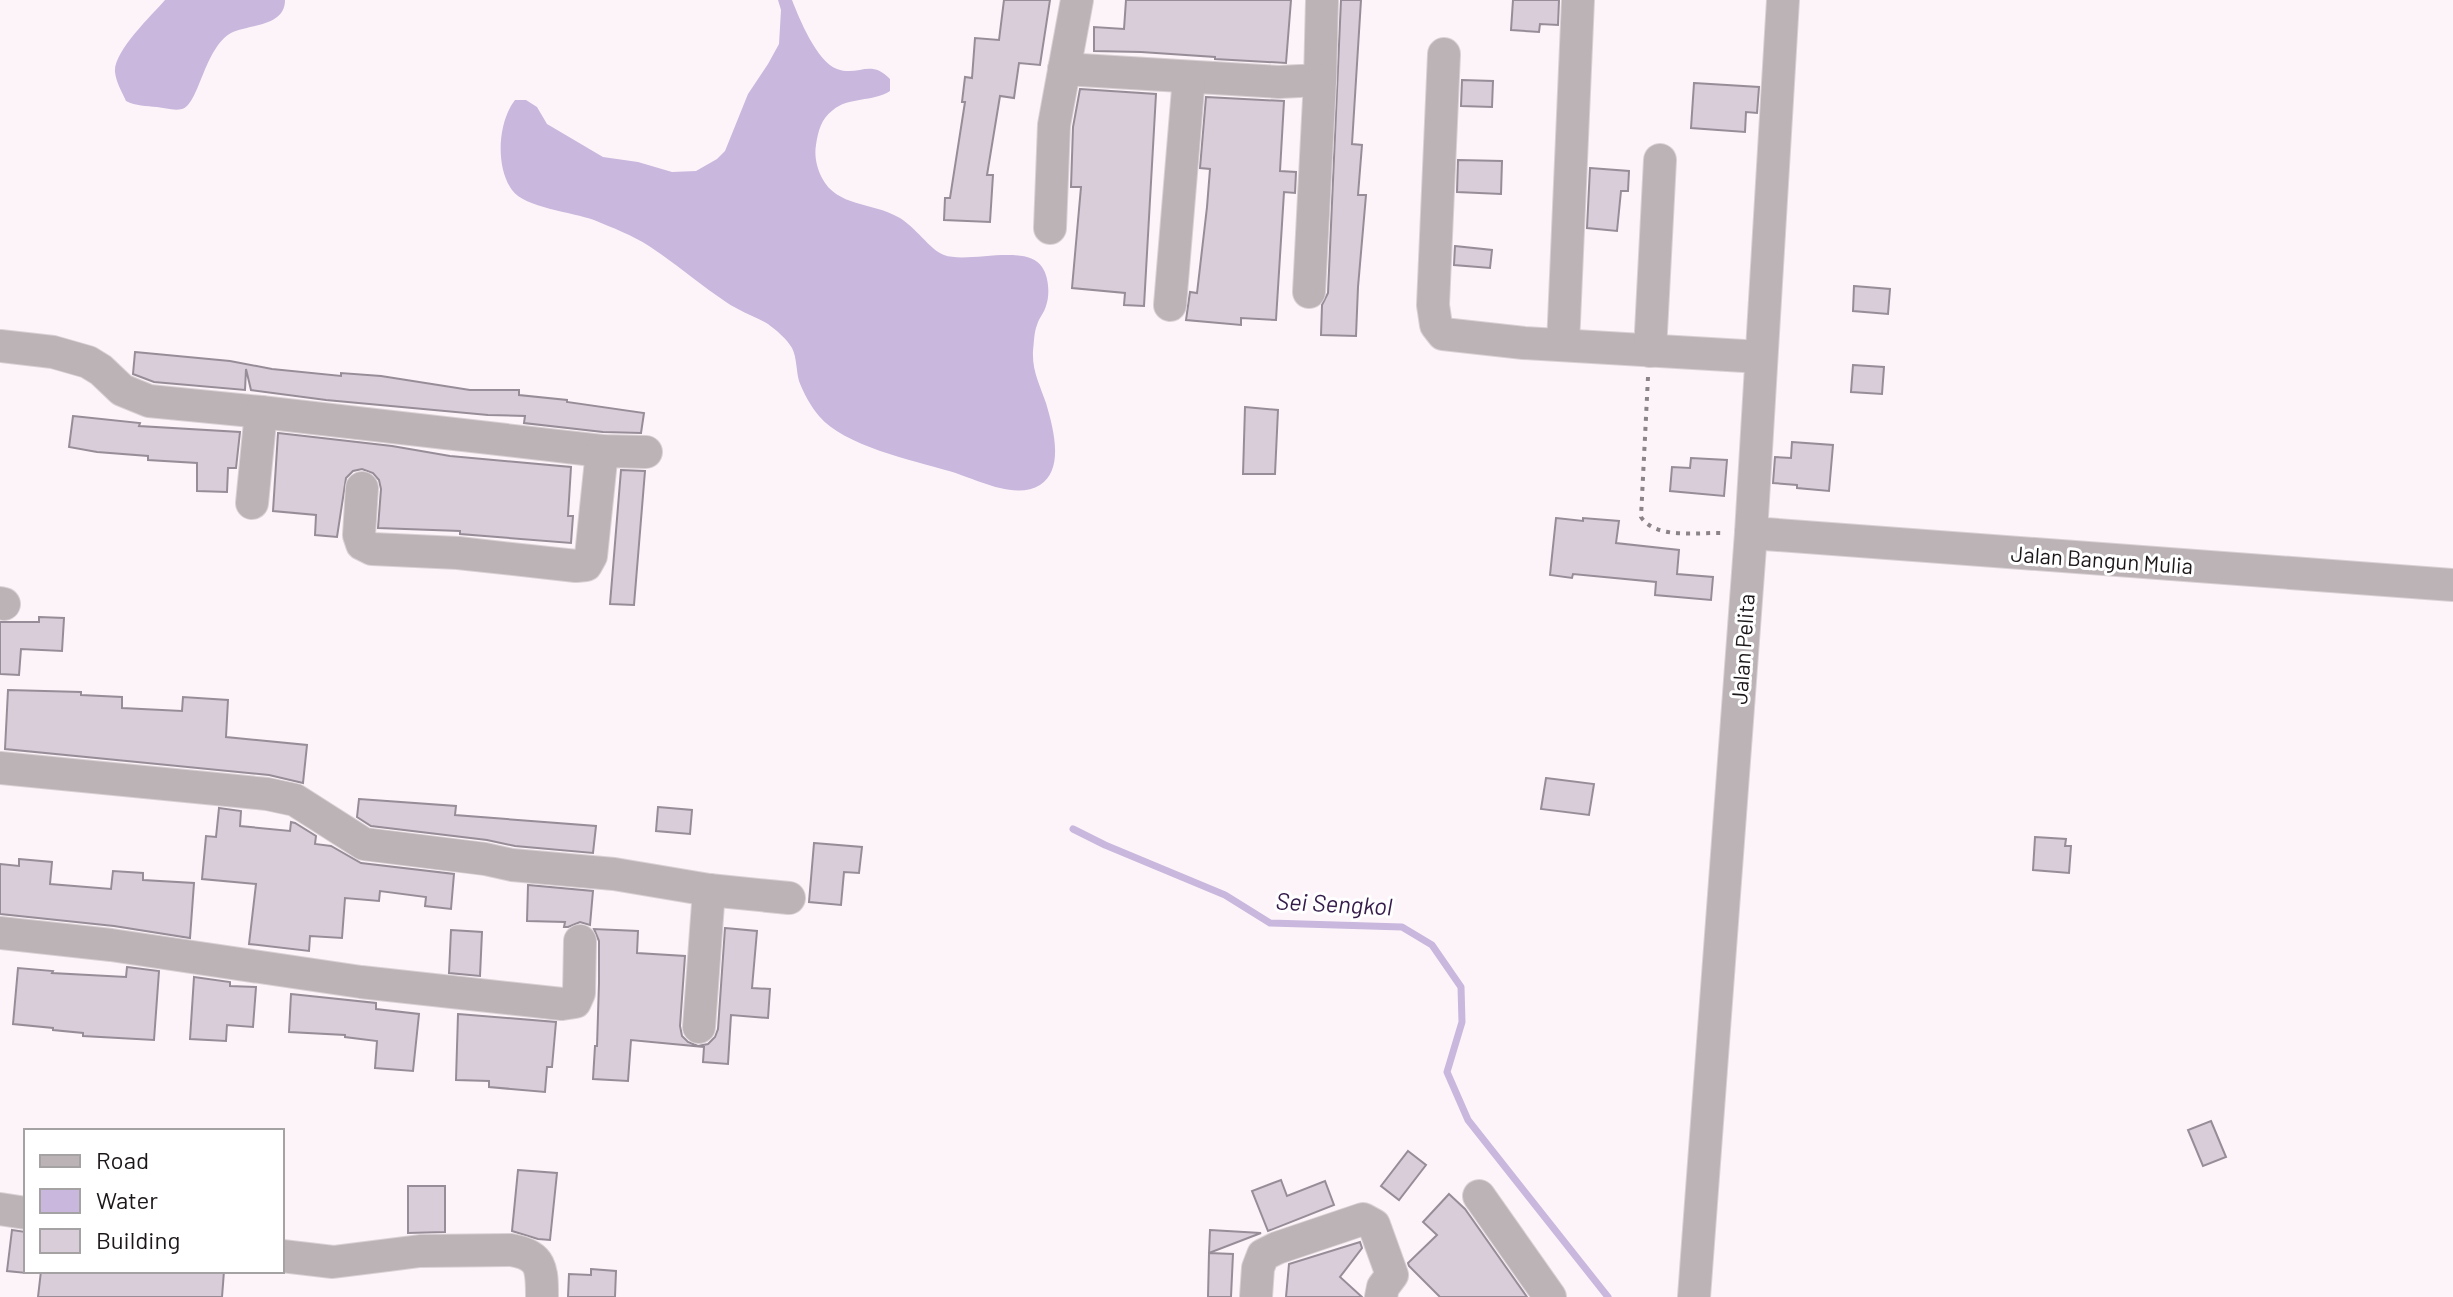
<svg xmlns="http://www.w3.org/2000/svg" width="2453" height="1297" viewBox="0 0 2453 1297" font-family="Barlow,sans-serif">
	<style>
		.water { fill: #c9b7dd }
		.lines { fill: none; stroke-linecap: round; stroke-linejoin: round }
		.stream { stroke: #c9b7dd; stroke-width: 7 }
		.building { fill: #d8cdd8; stroke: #978d98; stroke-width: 2 }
		.minor-casing { stroke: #d9d1d5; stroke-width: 34 }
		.path { stroke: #8a8387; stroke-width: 4; stroke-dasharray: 4 6; stroke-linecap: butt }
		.minor { stroke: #bbb3b5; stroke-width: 32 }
		.labels { text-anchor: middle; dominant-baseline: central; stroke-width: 6; stroke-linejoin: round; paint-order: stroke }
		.street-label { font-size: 22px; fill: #1c171a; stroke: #fff }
		.water-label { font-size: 24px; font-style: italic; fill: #351c4b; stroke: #fff }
	</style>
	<rect width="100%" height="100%" fill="#fdf4f9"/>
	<!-- water -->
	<g class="water">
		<path d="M 165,0 L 285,0 C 285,27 249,24 231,33 C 204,48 199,105 182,109 C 174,111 165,108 157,107 C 146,106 136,106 126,101 C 122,92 116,82 115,72 C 113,52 152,15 165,0 Z"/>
		<path d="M 778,0 L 792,0 C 799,18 817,62 837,69 C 859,77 870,58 890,79 L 890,91 C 873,102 848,97 833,110 C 821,119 818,131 816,145 C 814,156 817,168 822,178 C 837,207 872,202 898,217 C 915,226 930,250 944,255 C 968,264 1026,243 1042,267 C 1049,277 1050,295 1046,306 C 1044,313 1039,318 1037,325 C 1034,332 1034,343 1033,351 C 1032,371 1040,385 1046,403 C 1053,427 1065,469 1040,485 C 1015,501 974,478 949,471 C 912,460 844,446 819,416 C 811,407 803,392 799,381 C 796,370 797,358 792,348 C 787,339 776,330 768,324 C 754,316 739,311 726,302 C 699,284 675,263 649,246 C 632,235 613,228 594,220 C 572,212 525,208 512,190 C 495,166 498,122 515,100 L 526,100 L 537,107 L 547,124 L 603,157 L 638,162 L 672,172 L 696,171 L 717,159 L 725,151 L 748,94 L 768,64 L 779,44 L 781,10 Z"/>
	</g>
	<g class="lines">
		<!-- stream -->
		<path class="stream" d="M 1073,829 L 1105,845 L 1225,895 L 1270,923 L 1402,927 L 1432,945 L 1461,987 L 1462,1022 L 1447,1072 L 1468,1120 L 1608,1297"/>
	</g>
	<!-- building -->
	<g class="building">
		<path d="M 1004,0 L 1050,0 L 1040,65 L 1019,63 L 1014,98 L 1000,96 L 987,175 L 993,175 L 990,222 L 944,220 L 945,198 L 950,198 L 965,102 L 962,102 L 965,77 L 972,78 L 975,38 L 999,40 Z"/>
		<path d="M 1126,0 L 1291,0 L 1286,63 L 1215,59 L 1215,57 L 1141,52 L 1094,51 L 1094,27 L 1124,29 Z"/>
		<path d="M 1341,0 L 1361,0 L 1352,144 L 1362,145 L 1358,195 L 1366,195 L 1358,287 L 1356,336 L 1321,335 L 1322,305 L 1328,293 Z"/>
		<path d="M 1513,0 L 1559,0 L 1558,25 L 1540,24 L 1539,32 L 1511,30 Z"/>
		<path d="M 1462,80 L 1493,81 L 1492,107 L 1461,106 Z"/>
		<path d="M 1694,83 L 1759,87 L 1757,113 L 1746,112 L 1745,132 L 1691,128 Z"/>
		<path d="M 1080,89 L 1156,94 L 1144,306 L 1124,305 L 1125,293 L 1072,288 L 1081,187 L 1071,187 L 1073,127 Z"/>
		<path d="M 1206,97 L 1284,101 L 1280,171 L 1296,172 L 1295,193 L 1284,192 L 1276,320 L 1241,318 L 1241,325 L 1186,320 L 1190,292 L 1197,293 L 1207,207 L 1210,169 L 1200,168 Z"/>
		<path d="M 1458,160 L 1502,161 L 1501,194 L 1457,192 Z"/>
		<path d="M 1590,168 L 1629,171 L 1628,191 L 1621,191 L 1617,231 L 1587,228 Z"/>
		<path d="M 1455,246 L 1492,250 L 1490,268 L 1454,265 Z"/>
		<path d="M 1854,286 L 1890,289 L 1888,314 L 1853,311 Z"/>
		<path d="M 135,352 L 230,361 L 272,369 L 341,376 L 341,373 L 381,376 L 470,390 L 519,390 L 519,395 L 567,400 L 567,402 L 644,413 L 641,433 L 603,432 L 524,423 L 525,416 L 488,415 L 326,400 L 251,390 L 246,369 L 245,390 L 154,382 L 133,374 Z"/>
		<path d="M 1853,365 L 1884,367 L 1882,394 L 1851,392 Z"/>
		<path d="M 1245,407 L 1278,410 L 1275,474 L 1243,474 Z"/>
		<path d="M 73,416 L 140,423 L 139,426 L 240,432 L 236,468 L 228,468 L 227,492 L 197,491 L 197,463 L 148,460 L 148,456 L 97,452 L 69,447 Z"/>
		<path d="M 278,433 L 392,446 L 450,456 L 571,467 L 568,516 L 573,516 L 571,543 L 460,534 L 460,531 L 378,528 L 381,489 L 379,480 L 373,473 L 362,469 L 353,471 L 346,478 L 337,537 L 315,535 L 316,515 L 273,511 Z"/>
		<path d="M 1792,442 L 1833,445 L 1829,491 L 1797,488 L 1797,485 L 1773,483 L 1775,457 L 1791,458 Z"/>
		<path d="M 1691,458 L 1727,460 L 1724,496 L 1670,491 L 1672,467 L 1690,468 Z"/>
		<path d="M 621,470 L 645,471 L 634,605 L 610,604 Z"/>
		<path d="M 1556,518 L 1583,521 L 1583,518 L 1619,521 L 1616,543 L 1679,550 L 1677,574 L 1713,577 L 1711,600 L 1655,595 L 1656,582 L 1573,574 L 1572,578 L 1550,575 Z"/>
		<path d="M 39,617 L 64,618 L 62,651 L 21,649 L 19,675 L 0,674 L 0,622 L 39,622 Z"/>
		<path d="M 8,690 L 81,692 L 81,695 L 122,697 L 122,708 L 182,711 L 183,697 L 228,700 L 226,737 L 307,745 L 303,783 L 269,775 L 5,749 Z"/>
		<path d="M 1546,778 L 1594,784 L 1589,815 L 1541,809 Z"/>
		<path d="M 359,799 L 456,806 L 455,815 L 596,826 L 593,853 L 515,846 L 487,840 L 371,826 L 357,817 Z"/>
		<path d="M 658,807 L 692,810 L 690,834 L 656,831 Z"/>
		<path d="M 219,808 L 241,811 L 240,826 L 290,831 L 291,822 L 295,823 L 316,836 L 315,844 L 331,846 L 361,863 L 454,874 L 451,909 L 425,906 L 426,897 L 380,891 L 379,901 L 345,898 L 342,938 L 310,936 L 309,951 L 249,944 L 256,884 L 202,879 L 206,836 L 216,837 Z"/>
		<path d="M 2035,837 L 2066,839 L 2065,846 L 2071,846 L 2069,873 L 2033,870 Z"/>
		<path d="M 814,843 L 862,847 L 859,873 L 844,872 L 841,905 L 809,902 Z"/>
		<path d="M 19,859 L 52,862 L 50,884 L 111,889 L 113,871 L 143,873 L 143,880 L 194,883 L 190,938 L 114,926 L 0,914 L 0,864 L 19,866 Z"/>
		<path d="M 528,885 L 593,891 L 590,925 L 580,922 L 568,927 L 564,927 L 565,922 L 527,921 Z"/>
		<path d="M 725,928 L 757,931 L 752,988 L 770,989 L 768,1018 L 731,1015 L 728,1064 L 703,1062 L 704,1047 L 631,1040 L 628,1081 L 593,1079 L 595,1046 L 597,1046 L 599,983 L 599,941 L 594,929 L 638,931 L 637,953 L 685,956 L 680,1026 L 682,1036 L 688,1042 L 698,1046 L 708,1044 L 715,1037 L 718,1029 Z"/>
		<path d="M 451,930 L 482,932 L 480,976 L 449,973 Z"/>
		<path d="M 127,967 L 159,971 L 154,1040 L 83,1036 L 83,1033 L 53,1030 L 53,1028 L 13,1024 L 18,968 L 53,971 L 52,973 L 126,977 Z"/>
		<path d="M 194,977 L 230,982 L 230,986 L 256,987 L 253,1027 L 227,1025 L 226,1041 L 190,1039 Z"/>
		<path d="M 291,994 L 376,1003 L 376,1009 L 419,1014 L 413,1071 L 375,1068 L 377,1041 L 345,1037 L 345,1035 L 289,1032 Z"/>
		<path d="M 458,1014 L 556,1022 L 552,1067 L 547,1067 L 545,1092 L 489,1087 L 489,1081 L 456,1080 Z"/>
		<path d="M 2211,1121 L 2226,1157 L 2203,1166 L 2188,1130 Z"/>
		<path d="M 1408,1151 L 1426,1165 L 1399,1200 L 1381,1186 Z"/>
		<path d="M 518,1170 L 557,1173 L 550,1240 L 538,1239 L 512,1231 Z"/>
		<path d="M 1281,1180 L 1287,1196 L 1325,1181 L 1334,1205 L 1268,1231 L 1252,1191 Z"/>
		<path d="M 408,1186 L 445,1186 L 445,1232 L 408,1233 Z"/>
		<path d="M 1449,1194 L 1465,1209 L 1527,1297 L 1440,1297 L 1409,1266 L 1408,1263 L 1437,1235 L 1423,1222 Z"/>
		<path d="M 12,1230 L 26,1232 L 26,1273 L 7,1271 Z"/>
		<path d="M 1210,1230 L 1261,1233 L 1209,1253 Z"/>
		<path d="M 1360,1242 L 1362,1248 L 1340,1277 L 1362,1297 L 1286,1297 L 1289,1264 Z"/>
		<path d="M 1209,1253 L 1233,1254 L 1231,1297 L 1208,1297 Z"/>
		<path d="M 591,1269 L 616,1271 L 615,1297 L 568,1297 L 569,1274 L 591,1275 Z"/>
		<path d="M 41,1271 L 224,1271 L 222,1297 L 38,1297 Z"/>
	</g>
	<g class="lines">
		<defs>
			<g id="minor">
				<path d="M 1444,54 L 1433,305 L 1436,325 L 1443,334 L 1524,343 L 1761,357"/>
				<path d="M 1064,69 L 1279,82 L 1320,80 L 1322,0"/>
				<path d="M 1050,228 L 1054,125 L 1077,0"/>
				<path d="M 1309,292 L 1320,80"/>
				<path d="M 1170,305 L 1189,77"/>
				<path d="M 1563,345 L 1578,0"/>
				<path d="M 0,346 L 53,352 L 88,362 L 101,370 L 122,390 L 149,401 L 261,412 L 602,451 L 646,452"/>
				<path d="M 1650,351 L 1660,160"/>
				<path d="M 362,488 L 359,535 L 362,544 L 372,549 L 458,553 L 576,566 L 586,565 L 591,556 L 602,451"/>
				<path d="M 252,503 L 261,412"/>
				<path d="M 1751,533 L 2453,585"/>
				<path d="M 0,603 L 4,604"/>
				<path d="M 0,768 L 267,794 L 295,800 L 364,844 L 485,859 L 512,865 L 614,874 L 709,890 L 789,898"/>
				<path d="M 0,933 L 111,945 L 361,982 L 562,1004 L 575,1002 L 579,993 L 580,941"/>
				<path d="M 699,1027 L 709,890"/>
				<path d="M 1479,1196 L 1550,1297"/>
				<path d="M 0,1209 L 26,1213"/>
				<path d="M 282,1256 L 333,1262 L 420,1251 L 511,1250 C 542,1255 542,1269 542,1297"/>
				<path d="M 1256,1297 L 1258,1268 L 1263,1255 L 1277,1248 L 1363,1219 L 1374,1225 L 1392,1275 L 1383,1287 L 1381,1297"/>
				<path d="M 1694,1297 L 1751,533 L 1783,0"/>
			</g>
		</defs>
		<!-- minor casing -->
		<use href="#minor" class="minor-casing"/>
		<!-- path -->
		<path class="path" d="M 1648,377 L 1641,517 C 1656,540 1699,532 1723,533"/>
		<!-- minor -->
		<use href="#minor" class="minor"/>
	</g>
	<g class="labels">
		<!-- street labels -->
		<g class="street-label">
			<text transform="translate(2102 559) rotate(4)">Jalan Bangun Mulia</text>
			<text transform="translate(1742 649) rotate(-86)">Jalan Pelita</text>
		</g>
		<!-- water labels -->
		<g class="water-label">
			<text transform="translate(1334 903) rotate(3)">Sei Sengkol</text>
		</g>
	</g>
	<!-- legend -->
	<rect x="24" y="1129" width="260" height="144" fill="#ffffff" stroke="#a4a2a3" stroke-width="2"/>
	<rect x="40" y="1155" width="40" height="12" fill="#bbb3b5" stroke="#a4a2a3" stroke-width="2"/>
	<text x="96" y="1169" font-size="24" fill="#1c171a">Road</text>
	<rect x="40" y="1189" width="40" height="24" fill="#c9b7dd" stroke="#a4a2a3" stroke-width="2"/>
	<text x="96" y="1209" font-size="24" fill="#1c171a">Water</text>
	<rect x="40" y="1229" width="40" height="24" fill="#d8cdd8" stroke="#a4a2a3" stroke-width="2"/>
	<text x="96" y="1249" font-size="24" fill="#1c171a">Building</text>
</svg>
